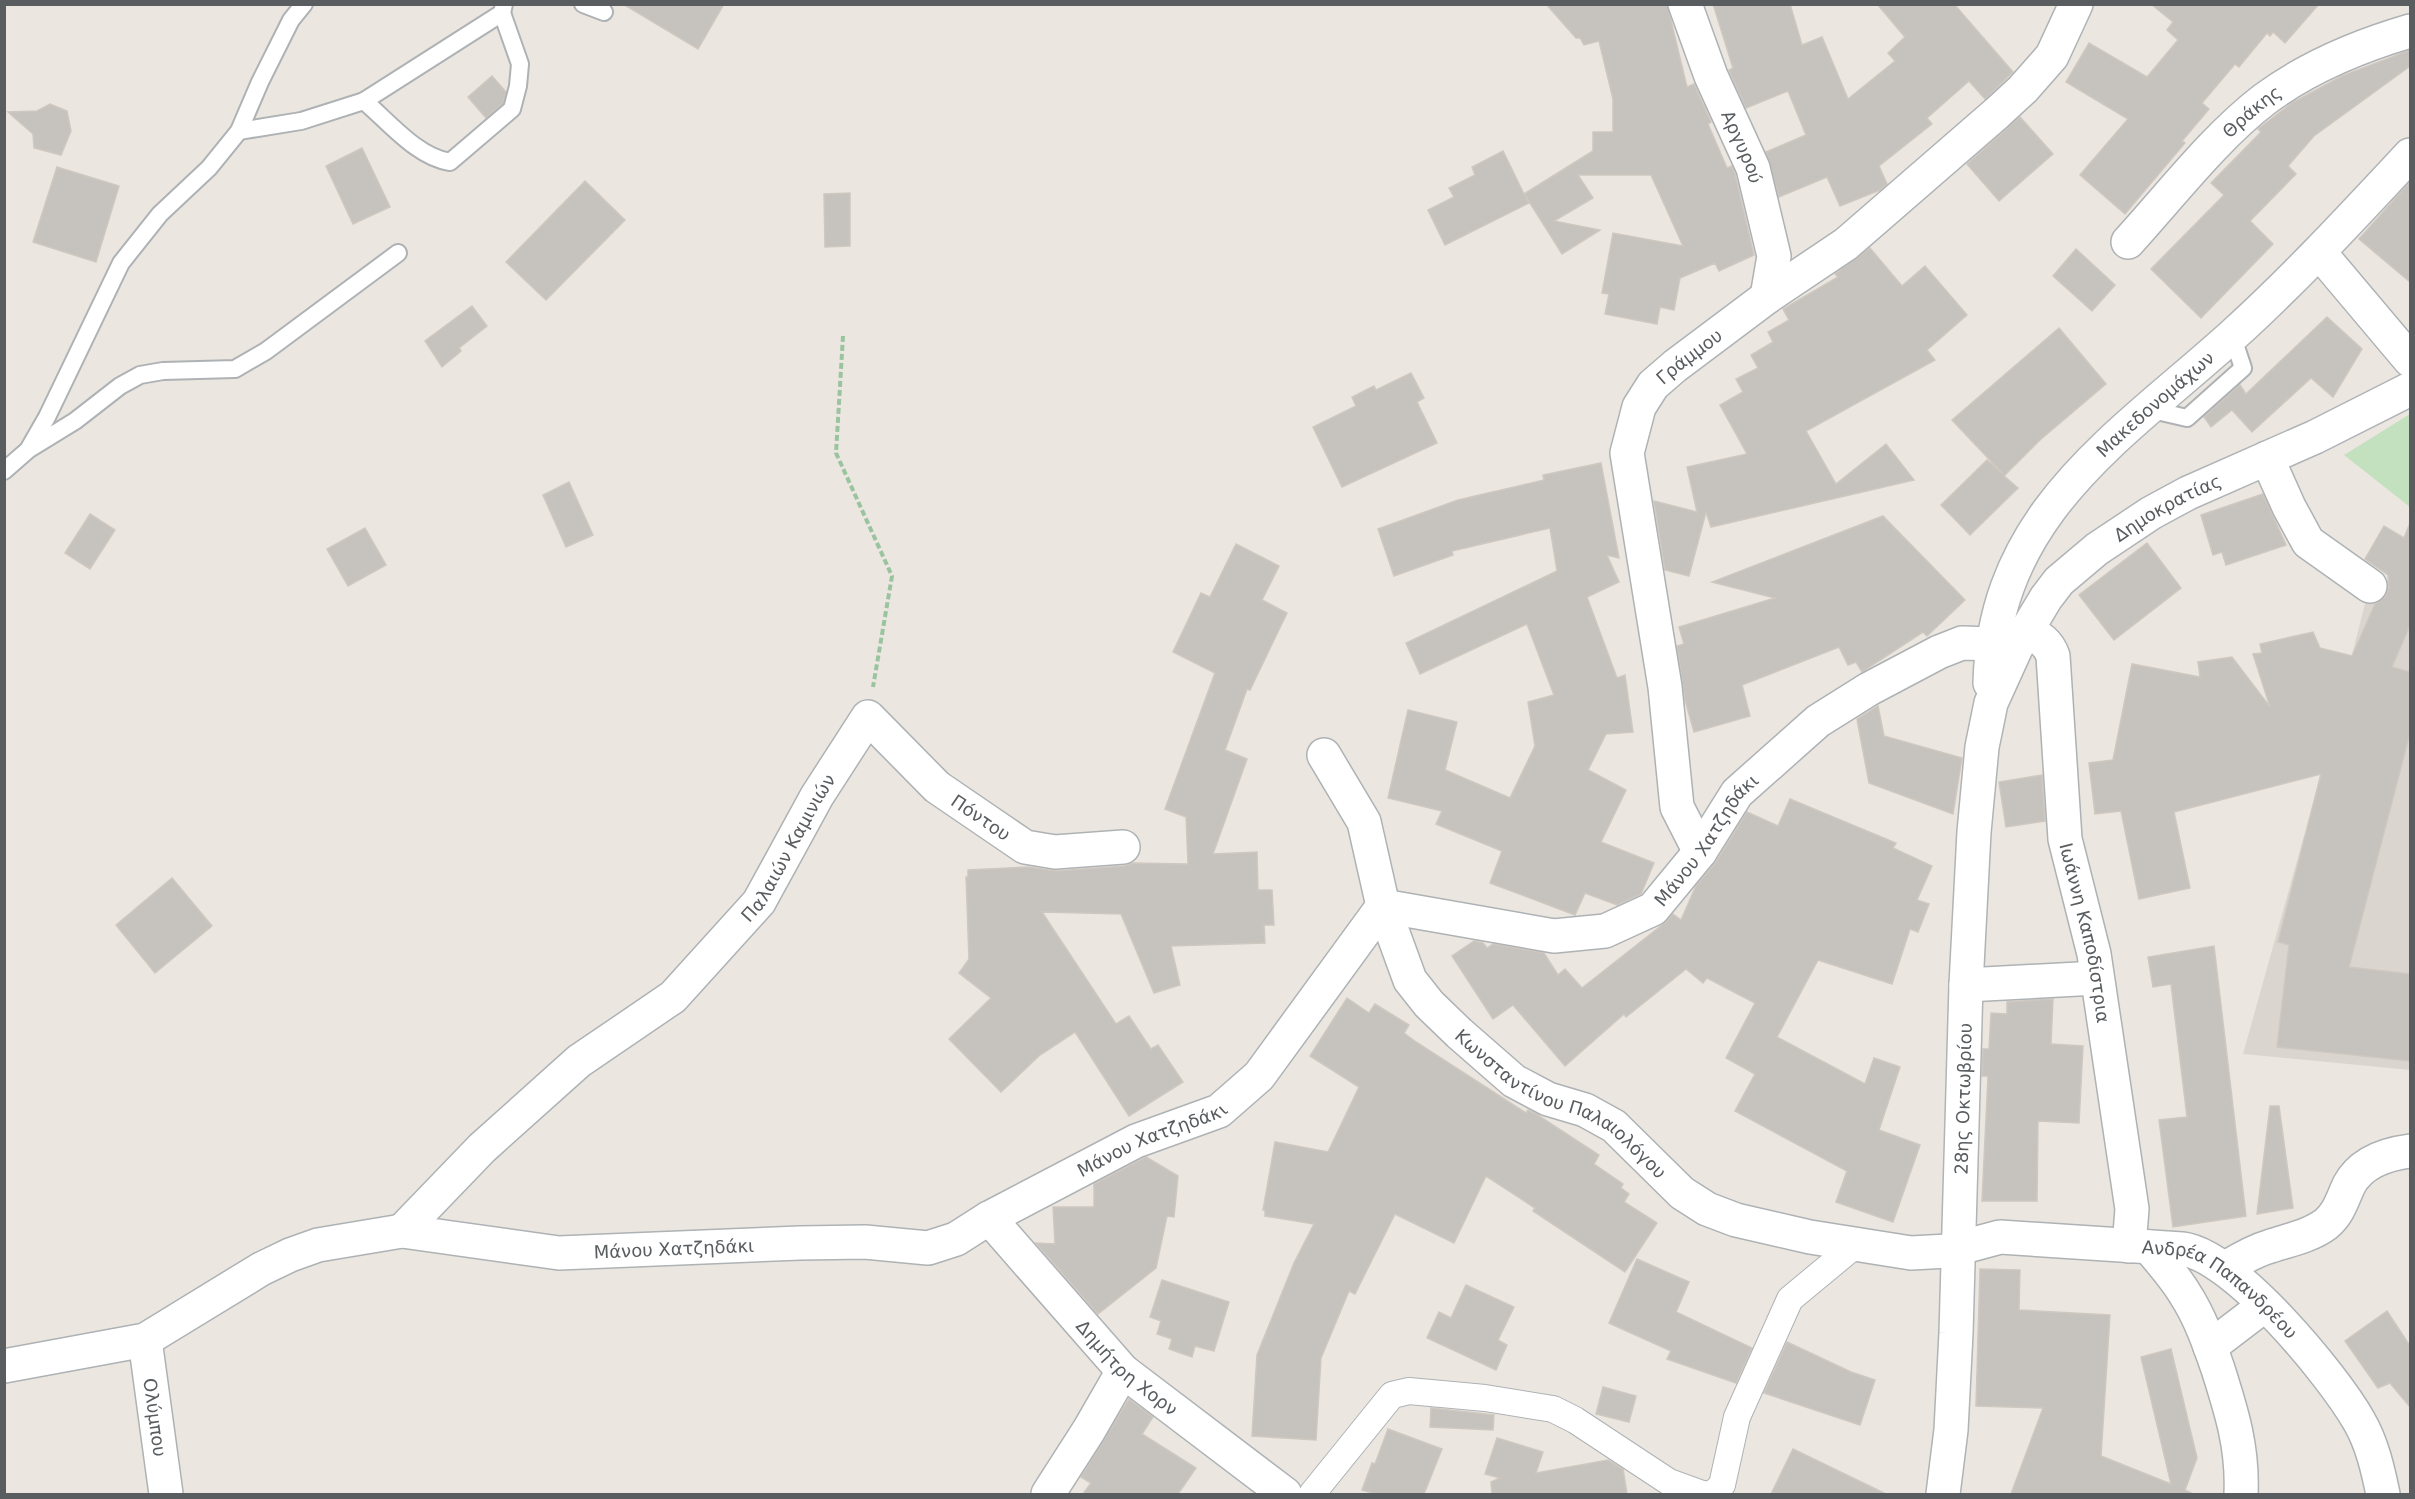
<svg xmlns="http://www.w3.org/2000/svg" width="2415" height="1499" viewBox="0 0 2415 1499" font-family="'DejaVu Sans',sans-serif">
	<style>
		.education { fill: #dad6cf }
		.green { fill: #c3e0bf }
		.building { fill: #c6c2bd; stroke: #cfc8c0; stroke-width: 1.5 }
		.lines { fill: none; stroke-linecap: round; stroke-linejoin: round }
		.service-casing { stroke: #aeb2b5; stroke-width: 20 }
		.pedestrian-casing { stroke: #aeb2b5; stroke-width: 28 }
		.minor-casing { stroke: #aeb2b5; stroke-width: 36 }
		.secondary-casing { stroke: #b0b4b7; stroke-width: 36 }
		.path { stroke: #9ac3a0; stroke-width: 4; stroke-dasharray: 6 3; stroke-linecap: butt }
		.service { stroke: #fff; stroke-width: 16 }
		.pedestrian { stroke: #fff; stroke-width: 26 }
		.minor { stroke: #fff; stroke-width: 33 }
		.secondary { stroke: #fff; stroke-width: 33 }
		.labels { text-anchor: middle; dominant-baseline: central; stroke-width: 4.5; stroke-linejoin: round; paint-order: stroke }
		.street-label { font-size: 18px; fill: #595d60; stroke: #fff }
	</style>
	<rect width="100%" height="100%" fill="#ebe7e0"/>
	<!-- education -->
	<path class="education" d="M 2373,572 L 2410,593 L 2410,1070 L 2243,1054 L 2326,757 Z"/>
	<!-- green -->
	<path class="green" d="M 2410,414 L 2410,507 L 2344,455 Z"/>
	<!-- building -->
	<g class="building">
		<path d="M 623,4 L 724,4 L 698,49 Z"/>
		<path d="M 1546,4 L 1667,4 L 1687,87 L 1694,84 L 1711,122 L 1708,124 L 1727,168 L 1732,166 L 1735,174 L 1754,255 L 1719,271 L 1715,263 L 1680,278 L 1674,310 L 1660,307 L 1657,324 L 1605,314 L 1609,294 L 1602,293 L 1613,233 L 1683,246 L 1651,175 L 1578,175 L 1593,198 L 1554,221 L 1600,230 L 1562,254 L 1525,195 L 1529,203 L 1445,245 L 1428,210 L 1454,197 L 1449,188 L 1475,175 L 1472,167 L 1503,151 L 1524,194 L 1593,151 L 1593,132 L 1613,132 L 1613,99 L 1599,41 L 1584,45 L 1580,38 L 1576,38 Z"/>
		<path d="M 1713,4 L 1790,4 L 1802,45 L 1822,37 L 1848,99 L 1895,61 L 1888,53 L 1905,37 L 1877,4 L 1954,4 L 2013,72 L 1985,99 L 1969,81 L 1927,118 L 1932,124 L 1879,166 L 1887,184 L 1880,190 L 1840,206 L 1827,177 L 1779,197 L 1766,152 L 1806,135 L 1788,91 L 1746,108 L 1729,70 L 1733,68 Z"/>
		<path d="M 2151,4 L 2319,4 L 2285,43 L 2273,32 L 2270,36 L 2267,33 L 2239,67 L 2235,64 L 2202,103 L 2209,109 L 2182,141 L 2185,143 L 2125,214 L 2080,175 L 2128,119 L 2066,82 L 2089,43 L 2147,77 L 2178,40 L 2167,30 L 2173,22 Z"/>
		<path d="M 2410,50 L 2410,66 L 2314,136 L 2288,166 L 2296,174 L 2250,221 L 2273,244 L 2201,318 L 2151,269 L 2224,195 L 2211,183 L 2261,132 L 2258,129 L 2292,103 L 2342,76 Z"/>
		<path d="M 492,76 L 506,92 L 503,103 L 486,118 L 468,97 Z"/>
		<path d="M 50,104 L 67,111 L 71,131 L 61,155 L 34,148 L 33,134 L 8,112 L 37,111 Z"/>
		<path d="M 2020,117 L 2053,154 L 1999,201 L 1967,164 Z"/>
		<path d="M 362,148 L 390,207 L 353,224 L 326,166 Z"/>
		<path d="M 57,167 L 119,186 L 96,262 L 33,242 Z"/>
		<path d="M 585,181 L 625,220 L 546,300 L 506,262 Z"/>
		<path d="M 2410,182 L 2410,282 L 2359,239 Z"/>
		<path d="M 850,193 L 850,246 L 825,247 L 824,194 Z"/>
		<path d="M 1870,248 L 1902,286 L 1925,266 L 1967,315 L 1927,350 L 1935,360 L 1806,431 L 1836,484 L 1886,444 L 1914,480 L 1711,527 L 1706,512 L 1689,576 L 1665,570 L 1654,501 L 1697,512 L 1687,467 L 1747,454 L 1720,405 L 1743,392 L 1736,379 L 1758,368 L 1751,355 L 1773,342 L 1768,332 L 1789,320 L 1783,309 L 1838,277 L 1835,274 Z"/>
		<path d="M 2076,249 L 2115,285 L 2092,311 L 2053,276 Z"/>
		<path d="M 472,306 L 487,326 L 459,348 L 461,351 L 442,367 L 425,341 Z"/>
		<path d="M 2327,317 L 2362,349 L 2333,397 L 2311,378 L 2252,432 L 2232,410 L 2211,427 L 2204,417 L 2240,385 L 2246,394 Z"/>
		<path d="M 2059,328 L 2106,384 L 2040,440 L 2004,476 L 2018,488 L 1970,535 L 1941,505 L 1987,460 L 2003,474 L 1952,420 Z"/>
		<path d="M 1411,373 L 1424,398 L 1417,402 L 1437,443 L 1342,487 L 1313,427 L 1356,406 L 1352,397 L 1374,386 L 1376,390 Z"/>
		<path d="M 1601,463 L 1619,558 L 1607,555 L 1619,582 L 1587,597 L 1617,678 L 1625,675 L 1633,732 L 1606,734 L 1588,770 L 1626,790 L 1601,842 L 1654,863 L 1641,894 L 1617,905 L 1585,893 L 1575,915 L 1490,883 L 1502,851 L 1436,824 L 1442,811 L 1388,798 L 1408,710 L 1457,722 L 1445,770 L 1510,798 L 1535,746 L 1528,702 L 1554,695 L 1527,624 L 1420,674 L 1406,643 L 1557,571 L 1550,528 L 1452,551 L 1453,555 L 1394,576 L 1378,529 L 1458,500 L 1544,480 L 1543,475 Z"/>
		<path d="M 569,482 L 593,535 L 566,547 L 543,495 Z"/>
		<path d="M 2263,494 L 2286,545 L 2226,565 L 2222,552 L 2213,555 L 2201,515 Z"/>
		<path d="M 90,514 L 115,530 L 90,569 L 65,553 Z"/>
		<path d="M 1883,516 L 1965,600 L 1927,636 L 1923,632 L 1862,672 L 1856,662 L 1848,665 L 1839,647 L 1742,685 L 1750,716 L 1694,732 L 1685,700 L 1677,646 L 1684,644 L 1679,627 L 1775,598 L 1712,582 Z"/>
		<path d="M 2410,523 L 2410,625 L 2392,667 L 2410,672 L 2410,733 L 2349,967 L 2410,974 L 2410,1061 L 2277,1047 L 2289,945 L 2278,942 L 2321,774 L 2174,812 L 2190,888 L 2139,899 L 2121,811 L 2095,814 L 2089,763 L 2113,760 L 2132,664 L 2200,677 L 2198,662 L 2232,657 L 2270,707 L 2253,654 L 2262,653 L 2260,644 L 2313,632 L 2320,648 L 2352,656 L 2375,604 L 2385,597 L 2389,588 L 2388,575 L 2365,559 L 2384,526 L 2404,538 Z"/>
		<path d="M 365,528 L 386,565 L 348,586 L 327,549 Z"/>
		<path d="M 2147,543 L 2181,588 L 2114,640 L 2079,595 Z"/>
		<path d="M 1236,544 L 1279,566 L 1262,600 L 1287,613 L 1250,690 L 1247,689 L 1225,750 L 1247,759 L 1213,854 L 1257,852 L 1258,890 L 1272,890 L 1274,925 L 1264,925 L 1265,943 L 1171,946 L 1180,985 L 1154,993 L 1121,914 L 1042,912 L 1116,1024 L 1129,1016 L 1151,1049 L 1158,1045 L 1183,1082 L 1129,1116 L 1075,1032 L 1040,1055 L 1001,1092 L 949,1039 L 991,998 L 959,973 L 969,959 L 966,877 L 968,877 L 968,870 L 1028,867 L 1056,871 L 1124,866 L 1133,863 L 1188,864 L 1186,817 L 1165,809 L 1215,673 L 1173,652 L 1201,593 L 1210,597 Z"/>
		<path d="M 1878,706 L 1884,736 L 1962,758 L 1953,814 L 1869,783 L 1857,719 Z"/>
		<path d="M 2042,775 L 2045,821 L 2006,827 L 1999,782 Z"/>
		<path d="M 1790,799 L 1896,843 L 1893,848 L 1932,866 L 1917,900 L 1929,904 L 1918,932 L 1910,929 L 1892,984 L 1818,960 L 1777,1037 L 1865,1084 L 1874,1058 L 1900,1067 L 1879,1130 L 1920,1145 L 1893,1222 L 1836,1202 L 1847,1171 L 1735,1111 L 1755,1074 L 1726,1058 L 1755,1003 L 1707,978 L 1703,983 L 1686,969 L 1626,1017 L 1624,1014 L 1565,1066 L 1513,1005 L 1493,1019 L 1452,956 L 1474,941 L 1483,943 L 1487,948 L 1493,944 L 1544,953 L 1558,975 L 1565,969 L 1582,988 L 1667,921 L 1673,914 L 1681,920 L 1696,886 L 1716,862 L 1747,812 L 1778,826 Z"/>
		<path d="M 172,878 L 212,926 L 155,973 L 116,925 Z"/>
		<path d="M 2214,946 L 2246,1216 L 2173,1227 L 2159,1120 L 2187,1117 L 2171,984 L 2153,987 L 2148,957 Z"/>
		<path d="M 1347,998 L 1369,1013 L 1375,1004 L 1409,1025 L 1404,1033 L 1416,1042 L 1526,1113 L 1528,1110 L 1536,1114 L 1599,1155 L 1594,1164 L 1623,1184 L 1621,1188 L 1629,1194 L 1624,1202 L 1657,1223 L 1625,1272 L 1533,1211 L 1535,1208 L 1486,1176 L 1454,1243 L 1395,1214 L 1355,1294 L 1349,1291 L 1321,1358 L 1316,1440 L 1252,1436 L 1257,1355 L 1294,1263 L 1314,1224 L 1265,1216 L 1265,1210 L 1263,1210 L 1275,1142 L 1328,1152 L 1359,1087 L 1310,1056 Z"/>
		<path d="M 2053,999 L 2051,1044 L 2083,1046 L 2079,1123 L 2038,1121 L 2037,1201 L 1982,1201 L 1988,1076 L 1982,1076 L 1983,1049 L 1989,1049 L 1991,1013 L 2007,1014 L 2007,1002 Z"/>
		<path d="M 2270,1106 L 2279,1106 L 2293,1208 L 2257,1214 Z"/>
		<path d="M 1146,1157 L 1178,1176 L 1174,1217 L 1167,1216 L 1156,1268 L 1098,1314 L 1036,1243 L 1055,1244 L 1053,1207 L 1094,1207 L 1094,1184 Z"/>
		<path d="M 1637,1259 L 1689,1282 L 1676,1312 L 1752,1348 L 1736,1383 L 1667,1359 L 1671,1351 L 1609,1323 Z"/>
		<path d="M 1980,1269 L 2020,1270 L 2019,1310 L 2110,1315 L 2101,1456 L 2171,1484 L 2141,1357 L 2171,1349 L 2197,1458 L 2185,1490 L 2193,1494 L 2011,1494 L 2043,1408 L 1976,1406 Z"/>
		<path d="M 1162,1280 L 1229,1302 L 1214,1351 L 1195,1346 L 1192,1357 L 1169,1349 L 1172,1339 L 1157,1334 L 1161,1321 L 1150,1317 Z"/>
		<path d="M 1466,1285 L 1514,1307 L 1498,1340 L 1507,1345 L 1496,1370 L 1427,1338 L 1439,1312 L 1451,1318 Z"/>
		<path d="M 2387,1311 L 2410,1346 L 2410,1407 L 2390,1383 L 2378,1388 L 2345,1341 Z"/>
		<path d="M 1787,1342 L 1851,1372 L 1875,1380 L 1860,1425 L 1764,1393 Z"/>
		<path d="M 1603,1387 L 1636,1396 L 1629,1422 L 1596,1414 Z"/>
		<path d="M 1129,1399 L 1153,1417 L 1142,1434 L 1196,1468 L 1178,1494 L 1083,1494 L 1091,1483 L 1081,1477 Z"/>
		<path d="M 1431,1408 L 1494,1415 L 1493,1430 L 1430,1427 Z"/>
		<path d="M 1388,1429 L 1442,1449 L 1424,1494 L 1376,1494 L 1362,1490 L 1372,1463 L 1375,1464 Z"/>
		<path d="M 1497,1438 L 1543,1452 L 1536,1473 L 1608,1460 L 1623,1469 L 1627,1494 L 1492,1494 L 1491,1482 L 1500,1478 L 1485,1474 Z"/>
		<path d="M 1793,1449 L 1886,1494 L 1771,1494 Z"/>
	</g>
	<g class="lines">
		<defs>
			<g id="service">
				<path d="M 583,4 L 604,12"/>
				<path d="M 364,101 C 389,122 417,157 450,162 L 512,109 L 518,86 L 520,64 L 502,13"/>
				<path d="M 239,131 L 301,121 L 364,101 L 502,13 L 504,4"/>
				<path d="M 2161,412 L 2187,418 L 2243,368 L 2237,350"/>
				<path d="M 31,448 L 75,421 L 120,386 L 140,375 L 163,371 L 235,369 L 266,351 L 398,253"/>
				<path d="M 4,471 L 28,450 L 47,417 L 121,263 L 160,214 L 209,168 L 239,131 L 260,82 L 291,20 L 304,4"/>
			</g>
			<g id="pedestrian">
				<path d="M 1312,1494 L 1392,1395 L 1409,1391 L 1485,1398 L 1553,1409 L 1575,1420 L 1669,1482 L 1702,1494"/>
				<path d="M 1709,1494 L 1713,1494 L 1722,1485 L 1737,1417 L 1790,1299 L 1854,1246"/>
			</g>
			<g id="minor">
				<path id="s1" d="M 1685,4 L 1711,76 L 1753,168 L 1774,256 L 1767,297"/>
				<path id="s2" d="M 2128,242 C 2170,196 2216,136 2265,99 C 2308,67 2359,46 2410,31"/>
				<path d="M 2319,252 L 2410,360"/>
				<path d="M 2267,458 L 2289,507 L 2308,542 L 2370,586"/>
				<path id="s3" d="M 2026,630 C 2039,637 2048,642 2053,656 L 2065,839 L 2094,954 L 2132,1209 L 2129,1246"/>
				<path id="s4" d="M 1324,755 L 1364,822 L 1383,906 L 1410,980 L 1429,1004 L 1459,1033 L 1514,1081 L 1548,1099 L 1585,1110 L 1614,1126 L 1682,1193 L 1707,1209 L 1736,1220 L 1810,1237 L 1911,1253 L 1948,1251 L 2000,1237 L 2182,1249 C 2234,1255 2333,1375 2359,1421 C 2372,1443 2378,1470 2383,1494"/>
				<path id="s5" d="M 1700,852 L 1677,807 L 1665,687 L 1627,453 L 1639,407 L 1653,385 L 1675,366 L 1767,297 L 1846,244 L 1997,113 L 2023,89 L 2052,56 L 2076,4"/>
				<path d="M 1966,985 L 2097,978"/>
				<path id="s6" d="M 989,1218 L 1123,1371 L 1285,1494"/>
				<path id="s7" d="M 402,1231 L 482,1148 L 579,1061 L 673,997 L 759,902 L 817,796 L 868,717 L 937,787 L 1025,847 L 1055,852 L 1123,847"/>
				<path d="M 2149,1247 C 2161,1262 2175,1277 2185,1294 C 2200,1317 2209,1343 2218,1369 C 2232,1413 2243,1448 2241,1494"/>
				<path d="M 2226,1268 C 2240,1259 2254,1251 2271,1246 C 2289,1240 2310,1236 2326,1224 C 2339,1213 2342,1200 2349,1185 C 2361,1162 2387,1154 2410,1151"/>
				<path id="s8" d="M 145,1340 L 166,1494"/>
				<path d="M 2210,1347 L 2265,1305"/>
				<path id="s9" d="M 4,1366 L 145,1340 L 261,1269 L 290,1255 L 318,1245 L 402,1231 L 559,1253 L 800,1243 L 865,1242 L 928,1248 L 956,1239 L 989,1218 L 1136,1141 L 1219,1111 L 1259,1076 L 1383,906 L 1554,936 L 1605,931 L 1653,909 L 1700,852 L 1737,793 L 1818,721 L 1869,689 L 1939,652 L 1962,643 L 1994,644"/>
				<path d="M 1048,1494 L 1089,1430 L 1123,1371"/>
			</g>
			<g id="secondary">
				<path id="s10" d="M 1990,683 C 1994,513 2119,438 2232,336 C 2295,279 2352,217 2410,155"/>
				<path id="s11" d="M 1943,1494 L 1951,1430 L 1956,1333 L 1966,985 L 1974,832 L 1982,747 L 1991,703 L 2016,648 L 2046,598 L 2059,581 L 2097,549 L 2151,513 L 2188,493 L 2315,437 L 2410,389"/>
			</g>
		</defs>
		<!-- service casing -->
		<use href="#service" class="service-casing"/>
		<!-- pedestrian casing -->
		<use href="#pedestrian" class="pedestrian-casing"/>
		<!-- minor casing -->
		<use href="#minor" class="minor-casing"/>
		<!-- secondary casing -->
		<use href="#secondary" class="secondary-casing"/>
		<!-- path -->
		<path class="path" d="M 843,336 L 836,453 L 892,576 L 873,687"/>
		<!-- service -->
		<use href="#service" class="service"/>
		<!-- pedestrian -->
		<use href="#pedestrian" class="pedestrian"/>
		<!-- minor -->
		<use href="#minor" class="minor"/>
		<!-- secondary -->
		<use href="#secondary" class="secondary"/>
	</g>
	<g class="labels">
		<!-- street labels -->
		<g class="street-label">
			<text stroke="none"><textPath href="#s2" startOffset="180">Θράκης</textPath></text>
			<text stroke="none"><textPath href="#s1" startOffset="154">Αργυρού</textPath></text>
			<text stroke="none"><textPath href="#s5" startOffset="528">Γράμμου</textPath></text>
			<text stroke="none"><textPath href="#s10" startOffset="336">Μακεδονομάχων</textPath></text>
			<text stroke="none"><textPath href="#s11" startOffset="1065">Δημοκρατίας</textPath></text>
			<text stroke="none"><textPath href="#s7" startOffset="854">Πόντου</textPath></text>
			<text stroke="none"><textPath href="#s9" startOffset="1906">Μάνου Χατζηδάκι</textPath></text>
			<text stroke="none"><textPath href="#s7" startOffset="549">Παλαιών Καμινιών</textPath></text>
			<text stroke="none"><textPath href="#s3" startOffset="318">Ιωάννη Καποδίστρια</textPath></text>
			<text stroke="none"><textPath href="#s11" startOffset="396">28ης Οκτωβρίου</textPath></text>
			<text stroke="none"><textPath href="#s4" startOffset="441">Κωνσταντίνου Παλαιολόγου</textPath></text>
			<text stroke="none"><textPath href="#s9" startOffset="1204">Μάνου Χατζηδάκι</textPath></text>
			<text stroke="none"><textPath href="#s9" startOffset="700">Μάνου Χατζηδάκι</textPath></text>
			<text stroke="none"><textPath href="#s4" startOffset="1158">Ανδρέα Παπανδρέου</textPath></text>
			<text stroke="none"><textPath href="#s6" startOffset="204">Δημήτρη Χορν</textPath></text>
			<text stroke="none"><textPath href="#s8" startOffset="78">Ολύμπου</textPath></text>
		</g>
	</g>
	<!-- border -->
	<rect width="2415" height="1499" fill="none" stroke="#595d60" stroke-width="12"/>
</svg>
